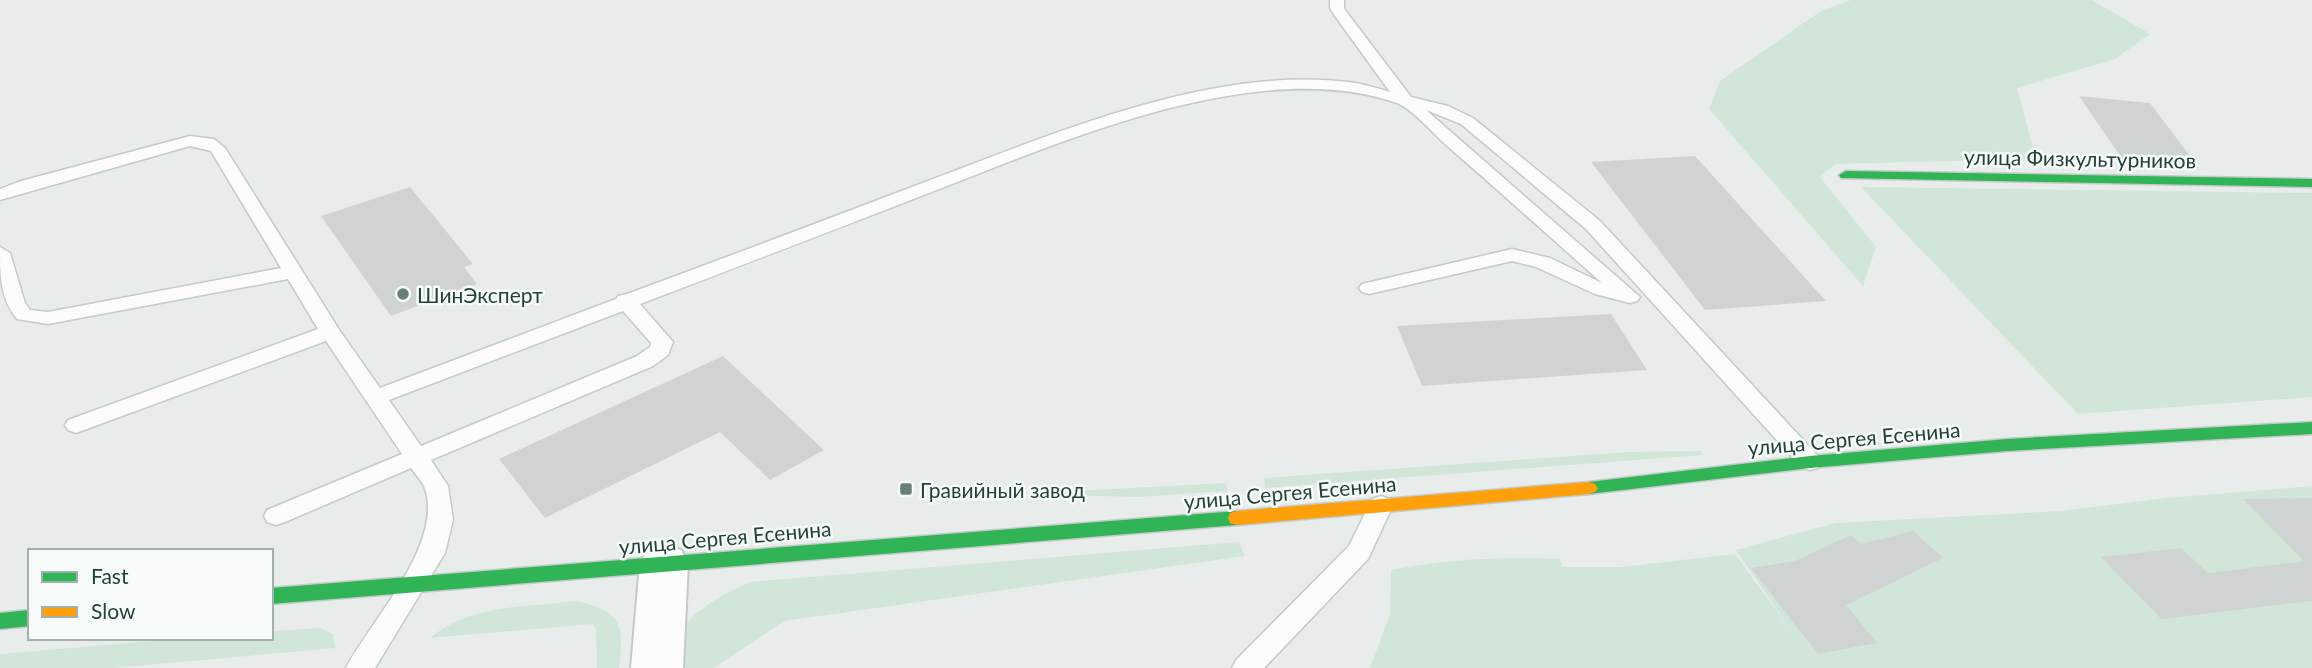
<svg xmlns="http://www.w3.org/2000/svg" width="2312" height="668" viewBox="0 0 2312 668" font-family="Lato,sans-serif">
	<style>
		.green { fill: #d1e6d8 }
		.building { fill: #cfd4d2 }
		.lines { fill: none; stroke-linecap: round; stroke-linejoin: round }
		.lane-casing { stroke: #c5cac8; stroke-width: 3 }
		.street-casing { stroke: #c5cac8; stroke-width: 4 }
		.fast-casing { stroke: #c3cbc8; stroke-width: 3 }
		.slow-casing { stroke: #c3cbc8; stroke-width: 3 }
		.lane { fill: #fcfcfc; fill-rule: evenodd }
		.street { fill: #fcfcfc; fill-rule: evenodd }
		.fast { fill: #30b455; fill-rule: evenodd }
		.slow { fill: #ff9f0a; fill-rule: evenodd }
		.poi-dot { fill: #697e78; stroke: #f7fbf9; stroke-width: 2.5 }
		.labels { text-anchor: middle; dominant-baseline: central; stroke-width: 5; stroke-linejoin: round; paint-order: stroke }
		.street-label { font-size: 21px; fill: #24423a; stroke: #f7fbf9 }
		.poi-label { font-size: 21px; fill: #24423a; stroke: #f7fbf9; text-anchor: start }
	</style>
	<rect width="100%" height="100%" fill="#e8edeb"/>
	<!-- green -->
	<g class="green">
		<path d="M 1851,0 L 2092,0 L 2150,34 L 2115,59 L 2017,88 L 2036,159 L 1835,164 L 1820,177 L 1876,247 L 1863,286 L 1709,109 L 1720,81 L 1821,11 Z"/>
		<path d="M 1861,187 L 2312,193 L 2312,397 L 2078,414 Z"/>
		<path d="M 1701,451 L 1703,455 L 1265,488 L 1264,478 L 1627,452 Z"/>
		<path d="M 1226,483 L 1227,491 L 1138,497 L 1056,495 L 1055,492 Z"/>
		<path d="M 2312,486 L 2312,668 L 1370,668 L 1390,614 L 1391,570 C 1445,559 1505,556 1560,559 L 1563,567 L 1621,567 L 1735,554 L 1793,633 L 1736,550 L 1835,523 L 2060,511 L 2167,498 Z"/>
		<path d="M 1239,542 L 1245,556 L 784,621 L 714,668 L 683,668 C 683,657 681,645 682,635 C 684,613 732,590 750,582 Z"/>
		<path d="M 577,601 C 623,611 624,626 619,668 L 597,668 L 596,629 L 592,624 L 430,638 C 471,604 526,607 577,601 Z"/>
		<path d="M 320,628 L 333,634 L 335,648 L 114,668 L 0,668 L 0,654 L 187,638 L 271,638 L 271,631 Z"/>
	</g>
	<!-- building -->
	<g class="building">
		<path d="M 2079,96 L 2150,103 L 2199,168 L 2123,160 Z"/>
		<path d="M 1695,156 L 1826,301 L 1705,310 L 1591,162 Z"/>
		<path d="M 410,187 L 473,264 L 464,267 L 477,284 L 391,316 L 321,216 Z"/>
		<path d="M 1611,314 L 1647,370 L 1422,386 L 1397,326 Z"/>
		<path d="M 723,356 L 824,450 L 770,480 L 720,432 L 545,518 L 499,459 Z"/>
		<path d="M 2312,498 L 2312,601 L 2161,619 L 2101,557 L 2181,548 L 2208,573 L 2304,561 L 2243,499 Z"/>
		<path d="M 1913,531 L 1943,558 L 1846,605 L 1877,643 L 1818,654 L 1751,568 L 1795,561 L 1851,535 L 1861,544 Z"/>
	</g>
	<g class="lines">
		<defs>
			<g id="lane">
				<path d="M 1330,0 L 1344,0 L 1344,8 L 1348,14 L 1411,97 L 1448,106 L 1473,118 L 1600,221 L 1818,456 L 1822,462 L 1818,468 L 1810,470 L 1802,468 L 1586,229 L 1461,124 L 1426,110 L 1640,297 L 1637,301 L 1630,303 L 1595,294 L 1536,267 L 1512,261 L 1369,294 L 1362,292 L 1359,288 L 1362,284 L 1512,249 L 1550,258 L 1602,283 C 1550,237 1498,190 1445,144 C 1433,133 1411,108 1397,103 C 1253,53 1050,147 916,198 C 824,234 732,269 640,304 L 673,342 L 668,355 L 653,366 L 431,460 L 448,486 L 453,520 L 445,553 L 375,668 L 346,668 C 371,620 446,542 424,486 C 421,480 415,474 411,468 L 285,522 L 276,525 L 267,522 L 264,516 L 267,510 L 402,454 L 326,341 L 84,430 L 76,433 L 68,430 L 65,425 L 68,420 L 318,329 L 288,279 L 48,324 L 17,319 C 0,298 0,275 0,247 L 10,253 L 25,303 L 30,310 L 48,312 L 281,268 L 211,151 L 190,146 L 0,200 L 0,189 L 21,181 L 190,136 L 214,139 L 225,148 L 340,331 L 380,388 L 616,299 L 618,296 L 627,294 C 725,258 822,221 920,184 C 1048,136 1210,65 1349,82 C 1363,84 1377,88 1390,92 L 1335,16 L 1330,8 ZM 623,311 L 651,343 L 650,347 L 637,356 L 421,446 L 389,400 Z"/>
				<path d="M 1381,496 L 1390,499 L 1393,505 L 1368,559 L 1264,668 L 1232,668 L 1236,660 L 1349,546 L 1372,499 Z"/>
			</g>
			<path id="street" d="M 664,545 L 681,550 L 688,563 L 683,668 L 631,668 L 640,563 L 647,550 Z"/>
			<g id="fast">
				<path d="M 1846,171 L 2312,179 L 2312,187 L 1841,178 L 1839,175 Z"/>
				<path d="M 2312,422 L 2312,434 L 2007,451 L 1810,468 L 1589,494 L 1583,492 L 1580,488 L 1583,484 L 1589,482 L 1810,456 L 2007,439 Z"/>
				<path d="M 1237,511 L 1244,513 L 1246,518 L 1244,523 L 1237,525 L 271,604 L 271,588 Z"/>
				<path d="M 30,610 L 30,626 L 0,629 L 0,613 Z"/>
			</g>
			<path id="slow" d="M 1589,482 L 1595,484 L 1598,488 L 1595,492 L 1589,494 L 1237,525 L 1230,523 L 1228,518 L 1230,513 L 1237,511 Z"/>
		</defs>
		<!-- lane casing -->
		<use href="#lane" class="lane-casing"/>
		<!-- street casing -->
		<use href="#street" class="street-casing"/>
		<!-- fast casing -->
		<use href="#fast" class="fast-casing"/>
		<!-- slow casing -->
		<use href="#slow" class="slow-casing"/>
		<!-- lane -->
		<use href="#lane" class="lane"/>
		<!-- street -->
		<use href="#street" class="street"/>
		<!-- fast -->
		<use href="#fast" class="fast"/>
		<!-- slow -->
		<use href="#slow" class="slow"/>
	</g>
	<!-- markers -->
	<g class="poi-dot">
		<circle cx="403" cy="294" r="7"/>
		<rect x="899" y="482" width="14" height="14" rx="3.5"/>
	</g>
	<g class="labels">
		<!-- street labels -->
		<g class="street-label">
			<text transform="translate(2080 158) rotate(1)">улица Физкультурников</text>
			<text transform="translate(1854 438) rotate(-5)">улица Сергея Есенина</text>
			<text transform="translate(1290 492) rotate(-5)">улица Сергея Есенина</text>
			<text transform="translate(725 537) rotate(-5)">улица Сергея Есенина</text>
		</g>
		<!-- poi labels -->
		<g class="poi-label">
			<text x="417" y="294">ШинЭксперт</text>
			<text x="920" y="489">Гравийный завод</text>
		</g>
	</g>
	<!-- legend -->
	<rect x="28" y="549" width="245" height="91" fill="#f7fbf9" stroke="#a3b1ad" stroke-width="2"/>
	<rect x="42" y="572" width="35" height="10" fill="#30b455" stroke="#a3b1ad" stroke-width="2"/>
	<text x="91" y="584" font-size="21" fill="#24423a">Fast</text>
	<rect x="42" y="607" width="35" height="10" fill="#ff9f0a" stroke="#a3b1ad" stroke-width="2"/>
	<text x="91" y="619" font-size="21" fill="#24423a">Slow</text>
</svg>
